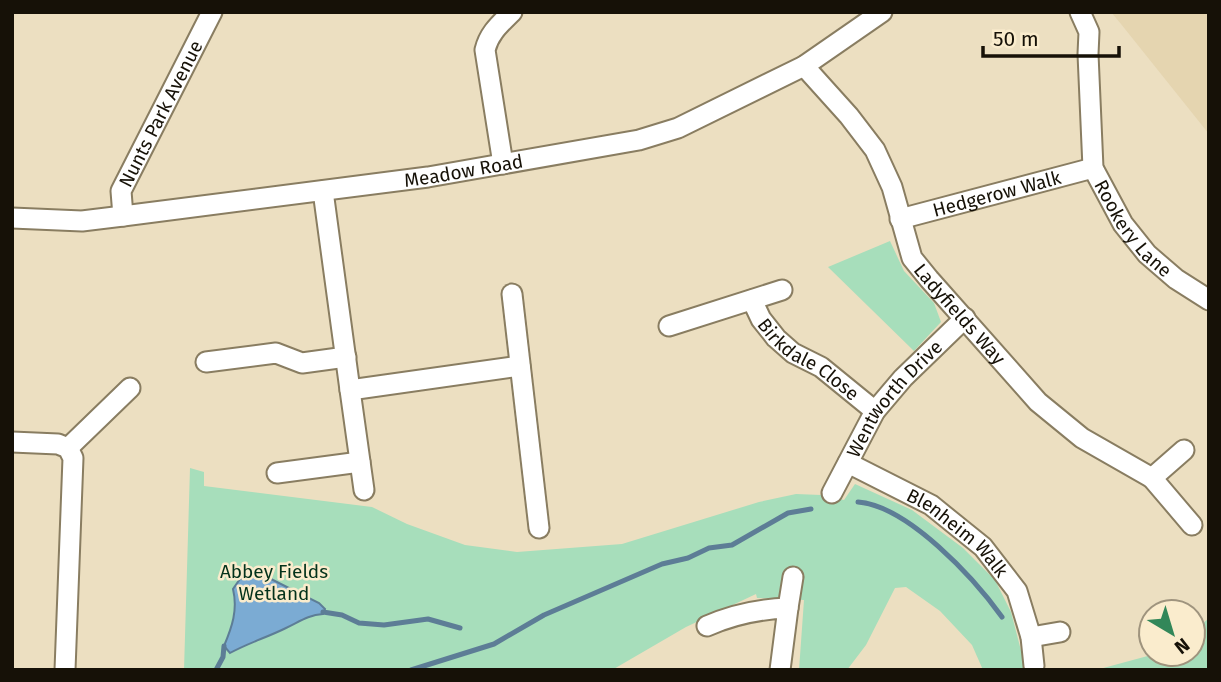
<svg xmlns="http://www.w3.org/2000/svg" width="1221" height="682" viewBox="0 0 1221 682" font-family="'Fira Sans',sans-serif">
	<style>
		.built { fill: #e5d5b0 }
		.green { fill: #a7debb }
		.water { fill: #7babd3; stroke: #5d7d96; stroke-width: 2 }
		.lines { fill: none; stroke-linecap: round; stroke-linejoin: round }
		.stream { stroke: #5d7d96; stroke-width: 5 }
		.minor-casing { stroke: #897d61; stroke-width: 23 }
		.minor { stroke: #fff; stroke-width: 19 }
		.labels { text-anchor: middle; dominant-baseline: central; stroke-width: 5; stroke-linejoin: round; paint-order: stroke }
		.street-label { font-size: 19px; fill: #161107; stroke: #faeccd }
		.park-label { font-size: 19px; fill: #03321b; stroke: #faeccd }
	</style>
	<rect width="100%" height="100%" fill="#ecdfc1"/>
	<!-- built -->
	<path class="built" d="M 1111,12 L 1209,12 L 1209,134 L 1121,24 Z"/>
	<!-- green -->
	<g class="green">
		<path d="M 890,241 L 904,271 L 934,303 L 941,322 L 914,351 L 828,267 Z"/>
		<path d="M 190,468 L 204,472 L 204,486 L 372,507 L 407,524 L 465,545 L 517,552 L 622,544 L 759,502 L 796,494 L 821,495 L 844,500 L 855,484 L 912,510 L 963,548 L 995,580 L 1011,612 L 1026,670 L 983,670 L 972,645 L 940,611 L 906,587 L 895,588 L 866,645 L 847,670 L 799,670 L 804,600 L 757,598 L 756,594 L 686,627 L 612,670 L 184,670 Z"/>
		<path d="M 1209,618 L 1209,670 L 1096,670 L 1155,654 L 1193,654 L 1193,632 Z"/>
	</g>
	<!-- water -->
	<path class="water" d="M 263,575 L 319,603 L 325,609 L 323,614 C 308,615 299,622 286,628 C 268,637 248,643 230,653 L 224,646 C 232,627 238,610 233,589 L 240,579 Z"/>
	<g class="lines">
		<!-- stream -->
		<g class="stream">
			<path d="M 858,502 C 908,506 974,578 1002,617"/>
			<path d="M 323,612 L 342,615 L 359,623 L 384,625 L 428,619 L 460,628"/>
			<path d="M 216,670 L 223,657 L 224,646"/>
			<path d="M 411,670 L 494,644 L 544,615 L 662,564 L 688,558 L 709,548 L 732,545 L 788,513 L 811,509"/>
		</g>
		<defs>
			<g id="minor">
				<path id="s1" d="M 1080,12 L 1089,32 L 1088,54 L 1093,168 L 1123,224 L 1147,254 L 1176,279 L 1209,300"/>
				<path id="s2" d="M 804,66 L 849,116 L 875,150 L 892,187 L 912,258 L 929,279 L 1038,402 L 1082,438 L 1152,478 L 1184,450"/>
				<path d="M 503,164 L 485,50 C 489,33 500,24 512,12"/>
				<path d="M 323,191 L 350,390 L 520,366"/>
				<path id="s3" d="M 123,216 L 121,191 L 212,12"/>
				<path id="s4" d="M 12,218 L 82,221 L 123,216 L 428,177 L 639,140 L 678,128 L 804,66 L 882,12"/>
				<path id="s5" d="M 900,219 L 1093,168"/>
				<path d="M 512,294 L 539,528"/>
				<path id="s6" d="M 752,300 L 761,319 L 776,338 L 793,353 L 821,367 L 875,411"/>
				<path d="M 669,326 L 782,290"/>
				<path d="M 206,362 L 276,353 L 302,363 L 346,357"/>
				<path d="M 350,390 L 364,490"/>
				<path d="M 12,442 L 58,444 L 68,448 L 73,458 L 65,670"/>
				<path d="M 68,448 L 130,388"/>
				<path id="s7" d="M 848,463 L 931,505 L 983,547 L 1017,591 L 1031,637 L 1034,666"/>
				<path d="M 277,473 L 360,462"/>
				<path d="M 1152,478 L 1192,525"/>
				<path id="s8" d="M 832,493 L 875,411 L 903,378 L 965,318"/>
				<path d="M 788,608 L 793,577"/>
				<path d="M 707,626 C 734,614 759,609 788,608 L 780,670"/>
				<path d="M 1031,637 L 1060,632"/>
			</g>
		</defs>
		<!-- minor casing -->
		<use href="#minor" class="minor-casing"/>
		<!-- minor -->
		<use href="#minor" class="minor"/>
	</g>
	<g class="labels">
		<!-- street labels -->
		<g class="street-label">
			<text stroke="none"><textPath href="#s3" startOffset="112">Nunts Park Avenue</textPath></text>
			<text stroke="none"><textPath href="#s4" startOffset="455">Meadow Road</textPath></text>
			<text stroke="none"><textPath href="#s5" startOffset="100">Hedgerow Walk</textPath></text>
			<text stroke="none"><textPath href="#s1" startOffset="231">Rookery Lane</textPath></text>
			<text stroke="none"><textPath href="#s2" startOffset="298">Ladyfields Way</textPath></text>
			<text stroke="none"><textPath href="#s6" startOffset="84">Birkdale Close</textPath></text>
			<text stroke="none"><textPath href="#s8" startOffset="114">Wentworth Drive</textPath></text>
			<text stroke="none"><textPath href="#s7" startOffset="131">Blenheim Walk</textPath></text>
		</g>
		<!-- park labels -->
		<g class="park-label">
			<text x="274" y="571">Abbey Fields<tspan x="274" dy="22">Wetland</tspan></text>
		</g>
	</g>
	<!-- border -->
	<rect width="1221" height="682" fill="none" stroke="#161107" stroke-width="28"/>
	<!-- north arrow -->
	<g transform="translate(1172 633) rotate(142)"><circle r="33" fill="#faeccd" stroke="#9f947e" stroke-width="2"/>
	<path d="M0-5L12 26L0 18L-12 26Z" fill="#328759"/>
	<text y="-10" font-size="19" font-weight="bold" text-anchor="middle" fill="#161107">N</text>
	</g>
	<!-- scale -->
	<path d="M983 46v10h136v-10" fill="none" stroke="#161107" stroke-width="3.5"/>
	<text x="993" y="46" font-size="21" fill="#161107" stroke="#faeccd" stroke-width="5" paint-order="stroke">50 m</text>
</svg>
